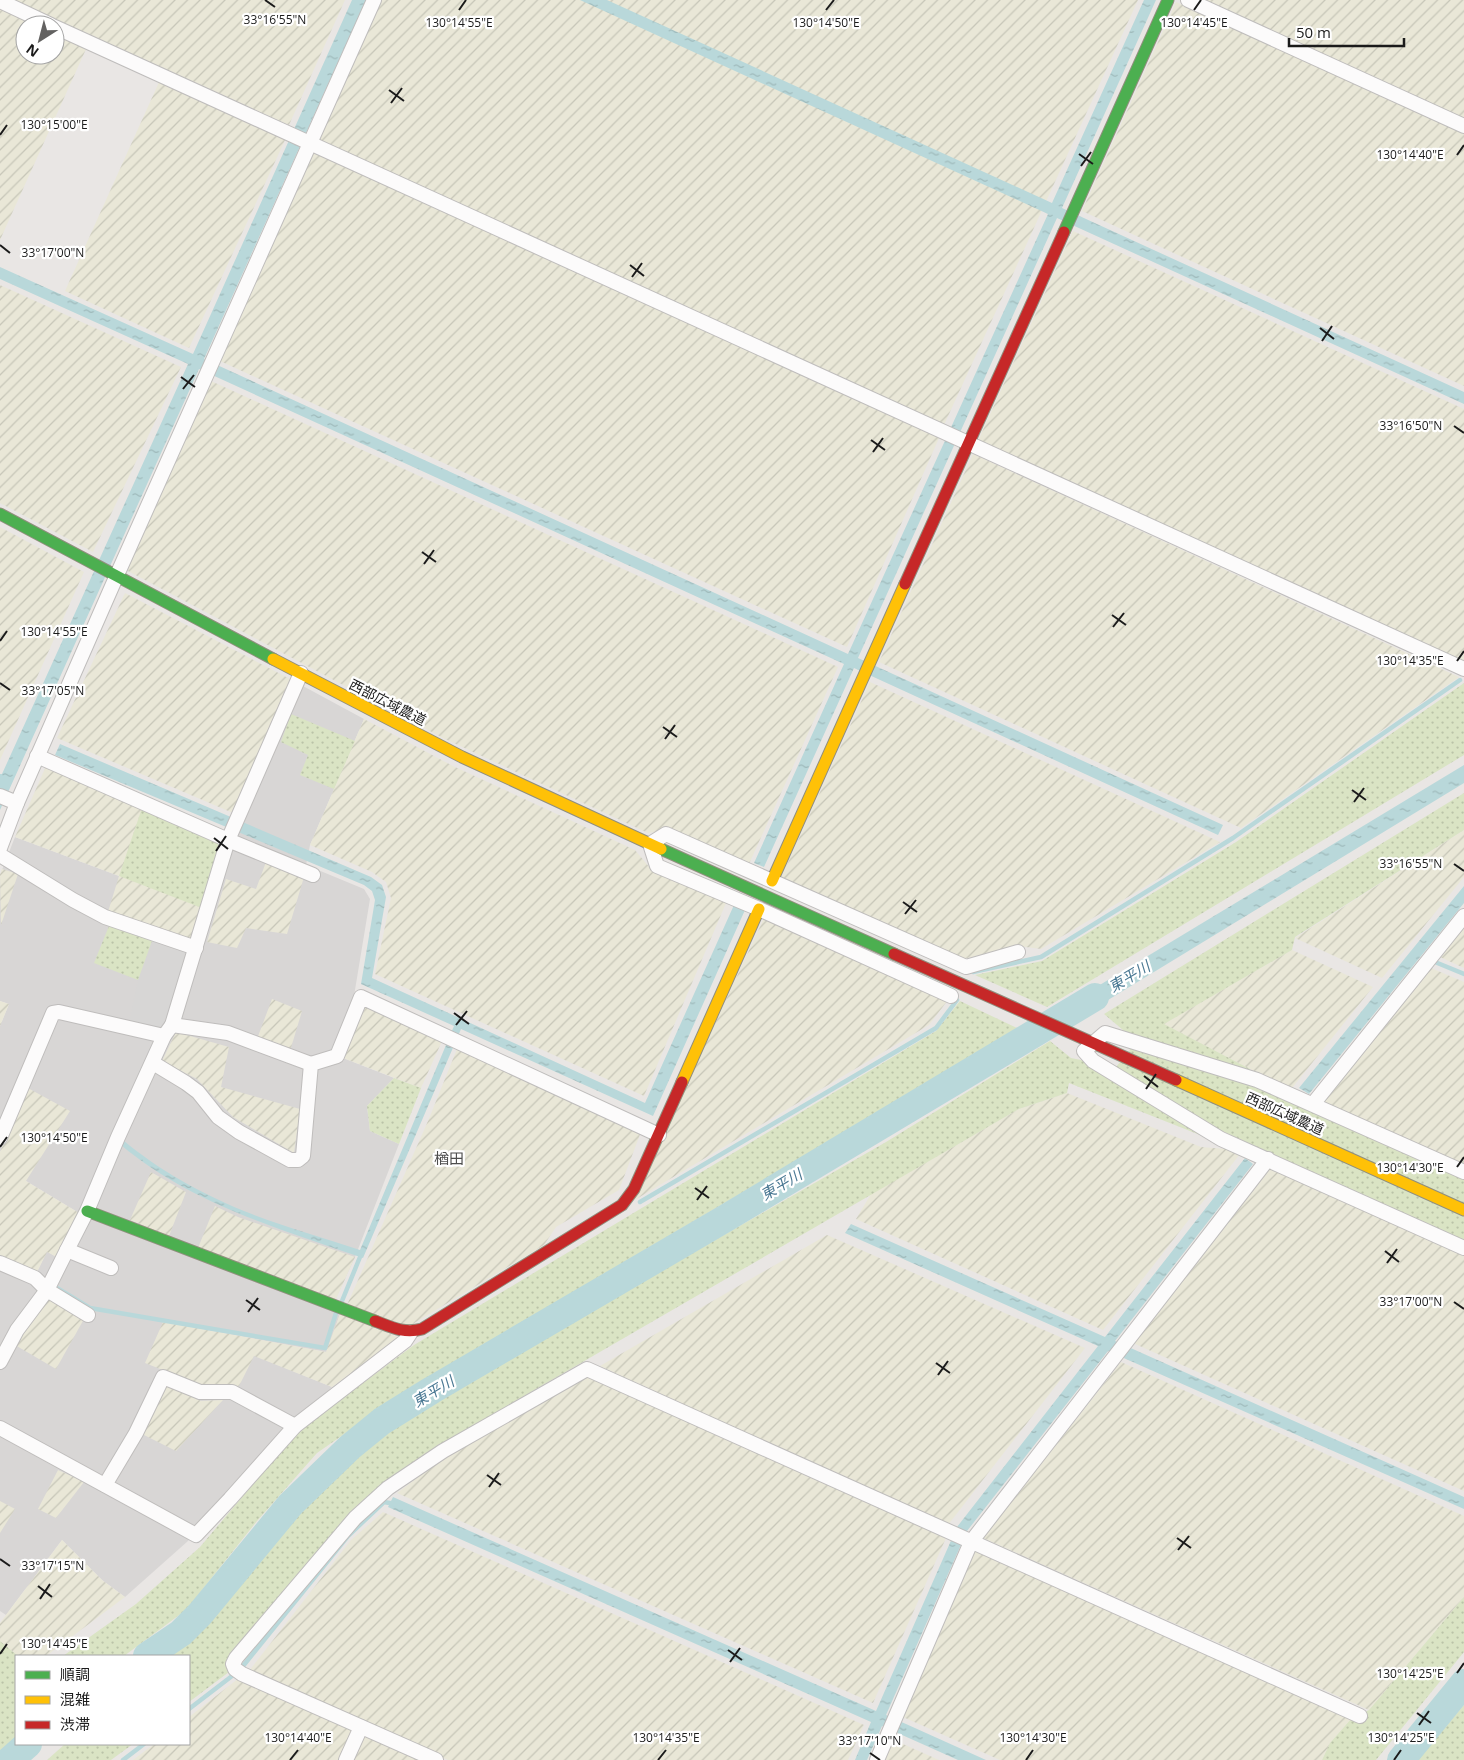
<svg xmlns="http://www.w3.org/2000/svg" width="1464" height="1760" viewBox="0 0 1464 1760" font-family="'Open Sans','Noto Sans JP',sans-serif">
	<style>
		.residential { fill: #d8d6d5 }
		.religious { fill: #d7d6d5 }
		.farmland { fill: url(#farmland-furrows) }
		.grass { fill: url(#grass-dots) }
		.water { fill: url(#water-ripples) }
		.lines { fill: none; stroke-linecap: round; stroke-linejoin: round }
		.stream { stroke: #b9d8da; stroke-width: 4.5 }
		.river { stroke: #b9d8da; stroke-width: 28 }
		.street-casing { stroke: #bfbdbc; stroke-width: 16 }
		.fast-casing { stroke: #918f7e; stroke-width: 13 }
		.slow-casing { stroke: #918f7e; stroke-width: 13 }
		.jam-casing { stroke: #918f7e; stroke-width: 13 }
		.street { stroke: #fcfbfb; stroke-width: 14 }
		.fast { stroke: #4caf50; stroke-width: 11 }
		.slow { stroke: #ffc107; stroke-width: 11 }
		.jam { stroke: #c62828; stroke-width: 11 }
		.ticks { fill: none; stroke: #1b1b1b; stroke-width: 2 }
		.labels { text-anchor: middle; dominant-baseline: central; stroke-width: 4.5; stroke-linejoin: round; paint-order: stroke }
		.street-label { font-size: 14px; fill: #1b1b1b; stroke: #fff }
		.water-label { font-size: 15px; font-style: italic; fill: #4a7893; stroke: #fff }
		.neighbourhood-label { font-size: 15px; fill: #4e4e4e; stroke: #fff }
		.ticks-label { font-size: 12px; text-anchor: middle; fill: #1b1b1b; stroke: #fff; stroke-width: 4.5; stroke-linejoin: round; paint-order: stroke }
	</style>
	<defs>
		<pattern id="farmland-furrows" width="10" height="10" patternUnits="userSpaceOnUse" patternTransform="scale(1.25)"><rect width="10" height="10" fill="#e9e7d7"/><path d="M-1 1l2-2M0 10L10 0M9 11l2-2" fill="none" stroke="#c7c6b8"/></pattern>
		<pattern id="grass-dots" width="8" height="8" patternUnits="userSpaceOnUse" patternTransform="scale(1.25)"><rect width="8" height="8" fill="#dae4c4"/><path d="M2 2h.1M6 6h.1" fill="none" stroke="#bac3a8" stroke-width="1.8" stroke-linecap="round"/></pattern>
		<pattern id="water-ripples" width="26" height="14" patternUnits="userSpaceOnUse" patternTransform="scale(1.25)"><rect width="26" height="14" fill="#b9d8da"/><path d="M2 4q2-2 4 0t4 0M15 11q2-2 4 0t4 0" fill="none" stroke="#9eb9ba"/></pattern>
	</defs>
	<rect width="100%" height="100%" fill="#e9e6e4"/>
	<!-- residential -->
	<path class="residential" d="M 290,679 L 364,719 L 310,845 L 306,865 L 364,889 L 370,899 L 354,996 L 366,1006 L 343,1058 L 394,1078 L 367,1106 L 370,1131 L 399,1144 L 355,1257 L 336,1298 L 340,1314 L 327,1352 L 163,1322 L 254,1355 L 332,1387 L 287,1429 L 188,1541 L 125,1597 L 102,1580 L 62,1540 L 6,1615 L 0,1611 L 0,1255 L 37,1272 L 47,1251 L 56,1257 L 79,1213 L 26,1181 L 26,1088 L 0,1152 L 0,1026 L 9,1004 L 0,1001 L 0,875 L 15,837 L 119,876 L 191,940 L 233,813 Z"/>
	<!-- religious -->
	<path class="religious" d="M 153,938 L 189,953 L 162,1029 L 129,1022 L 138,980 Z"/>
	<!-- farmland -->
	<g class="farmland">
		<path d="M 13,0 L 345,0 L 289,125 Z"/>
		<path d="M 381,0 L 1138,0 L 944,425 L 318,140 Z"/>
		<path d="M 1206,0 L 1464,0 L 1464,118 Z"/>
		<path d="M 1176,2 L 1464,133 L 1464,386 L 1082,211 Z"/>
		<path d="M 0,7 L 39,25 L 25,25 L 25,55 L 55,55 L 55,32 L 87,47 L 0,240 Z"/>
		<path d="M 160,80 L 286,138 L 189,348 L 65,291 Z"/>
		<path d="M 313,151 L 939,438 L 847,647 L 220,361 Z"/>
		<path d="M 1073,231 L 1464,409 L 1464,663 L 978,441 Z"/>
		<path d="M 0,285 L 181,367 L 93,552 L 0,503 Z"/>
		<path d="M 211,381 L 838,667 L 749,864 L 672,829 L 648,833 L 445,739 L 126,570 Z"/>
		<path d="M 973,454 L 1459,677 L 1241,828 L 879,662 Z"/>
		<path d="M 0,527 L 84,572 L 0,760 Z"/>
		<path d="M 125,593 L 290,679 L 233,813 L 57,738 Z"/>
		<path d="M 870,682 L 1220,842 L 1041,949 L 1018,946 L 963,959 L 781,878 Z"/>
		<path d="M 364,719 L 453,766 L 635,850 L 651,869 L 726,903 L 644,1096 L 375,974 L 391,898 L 386,882 L 372,872 L 310,845 Z"/>
		<path d="M 46,766 L 142,808 L 202,908 L 191,941 L 108,912 L 119,876 L 15,837 Z"/>
		<path d="M 1464,830 L 1464,877 L 1382,978 L 1295,938 Z"/>
		<path d="M 266,862 L 304,877 L 287,934 L 246,928 L 237,948 L 207,942 L 226,879 L 256,889 Z"/>
		<path d="M 2,869 L 18,874 L 1,925 L 0,875 Z"/>
		<path d="M 764,918 L 948,1000 L 929,1025 L 633,1201 Z"/>
		<path d="M 1464,927 L 1464,968 L 1440,957 Z"/>
		<path d="M 1292,950 L 1373,987 L 1292,1088 L 1250,1069 L 1163,1024 Z"/>
		<path d="M 1431,968 L 1464,982 L 1464,1164 L 1324,1102 Z"/>
		<path d="M 272,999 L 302,1011 L 290,1051 L 257,1039 Z"/>
		<path d="M 0,1001 L 9,1004 L 0,1026 Z"/>
		<path d="M 366,1006 L 442,1041 L 421,1088 L 343,1058 Z"/>
		<path d="M 176,1032 L 229,1047 L 221,1087 L 300,1109 L 294,1153 L 233,1117 L 197,1079 L 162,1061 Z"/>
		<path d="M 457,1049 L 641,1132 L 619,1190 L 556,1227 L 544,1245 L 406,1328 L 347,1305 L 428,1121 Z"/>
		<path d="M 26,1087 L 70,1111 L 26,1181 L 79,1213 L 57,1257 L 47,1252 L 37,1272 L 0,1255 L 0,1152 Z"/>
		<path d="M 1067,1093 L 1201,1147 L 1226,1149 L 1240,1154 L 1103,1330 L 856,1219 L 871,1194 L 1019,1109 Z"/>
		<path d="M 1270,1168 L 1464,1255 L 1464,1491 L 1133,1343 Z"/>
		<path d="M 151,1172 L 186,1192 L 169,1236 L 130,1220 Z"/>
		<path d="M 215,1206 L 238,1217 L 355,1257 L 336,1299 L 198,1248 Z"/>
		<path d="M 827,1235 L 1085,1348 L 948,1525 L 600,1366 Z"/>
		<path d="M 48,1298 L 84,1319 L 56,1369 L 15,1345 Z"/>
		<path d="M 340,1314 L 400,1338 L 332,1387 L 254,1356 L 239,1386 L 203,1386 L 145,1363 L 163,1322 L 326,1352 Z"/>
		<path d="M 1121,1362 L 1464,1516 L 1464,1597 L 1369,1710 L 983,1538 Z"/>
		<path d="M 588,1376 L 946,1538 L 873,1703 L 397,1493 L 437,1463 Z"/>
		<path d="M 167,1386 L 201,1401 L 223,1400 L 176,1451 L 140,1433 Z"/>
		<path d="M 58,1470 L 84,1482 L 56,1518 L 38,1509 Z"/>
		<path d="M 0,1501 L 15,1509 L 0,1533 Z"/>
		<path d="M 383,1512 L 864,1725 L 848,1760 L 448,1760 L 249,1671 L 351,1540 Z"/>
		<path d="M 62,1540 L 102,1580 L 125,1597 L 46,1656 L 18,1656 L 0,1641 L 0,1623 Z"/>
		<path d="M 975,1551 L 1351,1719 L 1330,1743 L 1322,1760 L 1000,1760 L 903,1717 Z"/>
		<path d="M 239,1678 L 354,1729 L 340,1760 L 133,1760 L 154,1744 L 189,1744 L 189,1717 Z"/>
		<path d="M 365,1734 L 422,1760 L 353,1760 Z"/>
		<path d="M 894,1740 L 939,1760 L 885,1760 Z"/>
	</g>
	<!-- grass -->
	<g class="grass">
		<path d="M 1464,683 L 1464,755 L 1047,1007 L 975,975 L 1042,961 L 1236,842 Z"/>
		<path d="M 291,714 L 355,741 L 334,789 L 300,775 L 308,755 L 281,742 Z"/>
		<path d="M 1464,793 L 1464,830 L 1295,937 L 1292,950 L 1164,1024 L 1250,1069 L 1250,1083 L 1464,1180 L 1464,1241 L 1222,1131 L 1200,1135 L 1069,1083 L 1067,1093 L 1019,1109 L 431,1450 L 353,1511 L 229,1672 L 189,1702 L 189,1656 L 170,1656 L 197,1635 L 319,1491 L 377,1441 L 440,1398 L 886,1142 L 1050,1041 L 1071,1058 L 1116,1067 L 1130,1050 L 1123,1030 L 1104,1014 Z"/>
		<path d="M 142,808 L 222,842 L 202,908 L 119,876 Z"/>
		<path d="M 109,926 L 153,938 L 138,980 L 94,963 Z"/>
		<path d="M 960,1001 L 1017,1028 L 879,1112 L 412,1387 L 317,1453 L 257,1521 L 186,1610 L 124,1656 L 63,1656 L 136,1604 L 200,1547 L 296,1433 L 414,1345 L 936,1031 Z"/>
		<path d="M 394,1078 L 421,1088 L 399,1144 L 370,1131 L 367,1106 Z"/>
		<path d="M 1464,1597 L 1464,1652 L 1376,1760 L 1322,1760 L 1330,1743 L 1351,1719 L 1369,1710 Z"/>
		<path d="M 0,1641 L 18,1656 L 16,1656 L 16,1743 L 0,1756 Z"/>
		<path d="M 1464,1705 L 1464,1760 L 1418,1760 L 1419,1758 Z"/>
		<path d="M 65,1744 L 133,1744 L 111,1760 L 47,1760 Z"/>
	</g>
	<!-- water -->
	<g class="water">
		<path d="M 352,0 L 366,0 L 204,359 L 848,654 L 1048,214 L 580,0 L 607,0 L 1052,203 L 1144,0 L 1156,0 L 1062,208 L 1464,392 L 1464,404 L 1057,218 L 858,658 L 1223,825 L 1218,835 L 854,668 L 764,867 L 754,863 L 844,664 L 199,369 L 0,810 L 0,774 L 2,774 L 188,364 L 0,279 L 0,267 L 193,354 Z"/>
		<path d="M 60,744 L 371,877 L 382,885 L 386,897 L 372,978 L 645,1103 L 734,905 L 745,910 L 653,1116 L 461,1029 L 363,1258 C 279,1229 190,1203 121,1145 L 123,1140 C 157,1169 202,1194 244,1211 C 281,1226 322,1237 360,1250 L 454,1026 L 361,984 L 375,900 L 372,891 L 364,885 L 55,755 Z"/>
		<path d="M 1464,765 L 1464,783 L 1072,1022 L 1055,1012 Z"/>
		<path d="M 1464,886 L 1464,903 L 1309,1094 L 1299,1088 Z"/>
		<path d="M 1245,1158 L 1253,1164 L 1115,1341 L 1464,1497 L 1464,1509 L 1108,1351 L 967,1531 L 886,1715 L 986,1760 L 958,1760 L 882,1726 L 867,1760 L 855,1760 L 871,1722 L 388,1507 L 393,1497 L 876,1711 L 957,1527 L 1098,1346 L 845,1233 L 851,1224 L 1105,1337 Z"/>
	</g>
	<g class="lines">
		<!-- stream -->
		<g class="stream">
			<path d="M 1435,962 L 1464,974"/>
			<path d="M 973,972 L 1041,957 L 1233,838 L 1460,680"/>
			<path d="M 640,1202 L 936,1028 L 957,1000"/>
			<path d="M 57,1288 L 90,1308 L 325,1348 L 336,1313"/>
			<path d="M 342,1301 L 360,1257"/>
			<path d="M 243,1666 L 348,1536 L 384,1502 L 395,1504"/>
			<path d="M 189,1709 L 232,1676"/>
			<path d="M 123,1760 L 144,1744"/>
		</g>
		<!-- river -->
		<g class="river">
			<path d="M 147,1656 L 181,1633 L 200,1614 L 290,1505 L 350,1447 L 382,1421 L 432,1390 L 726,1218 L 1095,997"/>
			<path d="M 10,1760 L 28,1744"/>
			<path d="M 1401,1760 L 1464,1683"/>
		</g>
		<defs>
			<g id="street">
				<path d="M 1188,0 L 1464,126"/>
				<path d="M 0,1 L 51,25"/>
				<path d="M 55,27 L 1464,669"/>
				<path d="M 37,756 L 228,840 L 313,875"/>
				<path d="M 0,796 L 17,803"/>
				<path d="M 0,848 L 17,803 L 117,575 L 374,0"/>
				<path d="M 0,855 L 73,900 L 105,917 L 196,948"/>
				<path d="M 951,996 L 759,909 L 657,866 L 650,844 L 666,834 L 966,967 L 1018,952"/>
				<path d="M 172,1025 L 228,1033 L 311,1064"/>
				<path d="M 153,1063 L 186,1083 L 198,1092 L 218,1117 L 239,1132 L 290,1160 L 298,1160 L 303,1156 L 311,1064 L 337,1056 L 361,997 L 659,1135"/>
				<path d="M 1313,1104 L 1464,916"/>
				<path d="M 0,1138 L 53,1013 L 59,1012 L 164,1036"/>
				<path d="M 1464,1172 L 1257,1080 L 1105,1033 L 1084,1051 L 1093,1061 L 1221,1139 L 1464,1248"/>
				<path d="M 67,1250 L 111,1268"/>
				<path d="M 0,1263 L 35,1278 L 47,1290 L 88,1315"/>
				<path d="M 0,1362 L 17,1330 L 47,1290 L 67,1250 L 87,1211 L 118,1137 L 164,1036 L 172,1025 L 228,840 L 301,673"/>
				<path d="M 0,1428 L 196,1535 L 230,1499 L 295,1426 L 405,1341 L 411,1332"/>
				<path d="M 105,1485 L 136,1433 L 163,1377 L 200,1392 L 232,1392 L 295,1426"/>
				<path d="M 346,1760 L 361,1727"/>
				<path d="M 436,1760 L 242,1674 L 235,1669 L 233,1664 L 236,1658 L 355,1518 L 388,1488 L 443,1451 L 587,1369 L 1360,1716"/>
				<path d="M 877,1760 L 971,1542 L 1268,1159"/>
			</g>
			<g id="fast">
				<path d="M 1064,232 L 1168,0"/>
				<path d="M 0,514 L 273,659"/>
				<path d="M 661,849 L 894,954"/>
				<path d="M 87,1211 L 375,1321"/>
			</g>
			<g id="slow">
				<path d="M 273,659 L 462,757 L 661,849"/>
				<path d="M 772,881 L 905,584"/>
				<path d="M 1176,1080 L 1464,1210"/>
				<path d="M 682,1082 L 759,909"/>
			</g>
			<g id="jam">
				<path d="M 905,584 L 1064,232"/>
				<path d="M 894,954 L 1176,1080"/>
				<path d="M 375,1321 C 391,1327 404,1334 422,1329 L 622,1205 L 634,1189 L 682,1082"/>
			</g>
		</defs>
		<!-- street casing -->
		<use href="#street" class="street-casing"/>
		<!-- fast casing -->
		<use href="#fast" class="fast-casing"/>
		<!-- slow casing -->
		<use href="#slow" class="slow-casing"/>
		<!-- jam casing -->
		<use href="#jam" class="jam-casing"/>
		<!-- street -->
		<use href="#street" class="street"/>
		<!-- fast -->
		<use href="#fast" class="fast"/>
		<!-- slow -->
		<use href="#slow" class="slow"/>
		<!-- jam -->
		<use href="#jam" class="jam"/>
	</g>
	<!-- ticks -->
	<path class="ticks" d="M 265,0 L 275,7M 459,10 L 466,0M 826,10 L 834,0M 1194,10 L 1201,0M 389,90 L 404,101M 391,103 L 402,88M 0,135 L 7,125M 1079,154 L 1093,164M 1457,155 L 1464,145M 1081,166 L 1091,152M 0,245 L 10,253M 630,265 L 644,276M 632,277 L 642,263M 1320,328 L 1334,339M 1322,341 L 1332,326M 181,377 L 195,387M 183,389 L 194,375M 1454,426 L 1464,433M 871,440 L 885,450M 873,452 L 883,438M 422,552 L 436,562M 424,564 L 434,550M 1112,615 L 1126,625M 1113,627 L 1124,613M 0,641 L 7,631M 1457,661 L 1464,651M 0,683 L 10,690M 663,727 L 677,737M 665,739 L 675,725M 1352,790 L 1366,800M 1354,802 L 1364,788M 214,838 L 228,849M 216,851 L 226,836M 1454,864 L 1464,871M 903,902 L 917,912M 905,914 L 916,900M 454,1013 L 469,1024M 456,1025 L 467,1011M 1144,1076 L 1158,1087M 1146,1089 L 1156,1074M 0,1147 L 7,1137M 1457,1167 L 1464,1157M 695,1188 L 709,1198M 697,1200 L 707,1186M 1385,1251 L 1399,1262M 1387,1263 L 1397,1249M 246,1300 L 260,1310M 1454,1302 L 1464,1309M 248,1312 L 258,1298M 936,1363 L 950,1373M 938,1375 L 948,1361M 487,1475 L 501,1485M 489,1487 L 499,1473M 1177,1538 L 1191,1548M 1178,1550 L 1189,1536M 0,1559 L 10,1566M 38,1586 L 52,1597M 40,1599 L 50,1584M 728,1650 L 742,1660M 0,1654 L 7,1644M 730,1662 L 740,1648M 1457,1673 L 1464,1663M 1417,1713 L 1431,1723M 1419,1725 L 1429,1711M 870,1753 L 880,1760M 290,1760 L 298,1750M 658,1760 L 666,1750M 1026,1760 L 1033,1750M 1394,1760 L 1401,1750"/>
	<g class="labels">
		<!-- street labels -->
		<g class="street-label">
			<text transform="translate(388 702) rotate(27)">西部広域農道</text>
			<text transform="translate(1285 1113) rotate(24)">西部広域農道</text>
		</g>
		<!-- water labels -->
		<g class="water-label">
			<text transform="translate(1129 976) rotate(-31)">東平川</text>
			<text transform="translate(781 1184) rotate(-31)">東平川</text>
			<text transform="translate(433 1391) rotate(-31)">東平川</text>
		</g>
		<!-- neighbourhood labels -->
		<g class="neighbourhood-label">
			<text x="449" y="1158">楢田</text>
		</g>
	</g>
	<g class="ticks-label">
		<text x="275" y="24">33°16'55"N</text>
		<text x="1194" y="27">130°14'45"E</text>
		<text x="459" y="27">130°14'55"E</text>
		<text x="826" y="27">130°14'50"E</text>
		<text x="54" y="129">130°15'00"E</text>
		<text x="1410" y="159">130°14'40"E</text>
		<text x="53" y="257">33°17'00"N</text>
		<text x="1411" y="430">33°16'50"N</text>
		<text x="54" y="636">130°14'55"E</text>
		<text x="1410" y="665">130°14'35"E</text>
		<text x="53" y="695">33°17'05"N</text>
		<text x="1411" y="868">33°16'55"N</text>
		<text x="54" y="1142">130°14'50"E</text>
		<text x="1410" y="1172">130°14'30"E</text>
		<text x="1411" y="1306">33°17'00"N</text>
		<text x="53" y="1570">33°17'15"N</text>
		<text x="54" y="1648">130°14'45"E</text>
		<text x="1410" y="1678">130°14'25"E</text>
		<text x="298" y="1742">130°14'40"E</text>
		<text x="666" y="1742">130°14'35"E</text>
		<text x="1033" y="1742">130°14'30"E</text>
		<text x="1401" y="1742">130°14'25"E</text>
		<text x="870" y="1745">33°17'10"N</text>
	</g>
	<!-- legend -->
	<rect x="15" y="1655" width="175" height="90" fill="#ffffff" stroke="#a4a4a4"/>
	<rect x="25" y="1671" width="25" height="8" fill="#4caf50" stroke="#a4a4a4"/>
	<text x="60" y="1680" font-size="15" fill="#1b1b1b">順調</text>
	<rect x="25" y="1696" width="25" height="8" fill="#ffc107" stroke="#a4a4a4"/>
	<text x="60" y="1705" font-size="15" fill="#1b1b1b">混雑</text>
	<rect x="25" y="1721" width="25" height="8" fill="#c62828" stroke="#a4a4a4"/>
	<text x="60" y="1730" font-size="15" fill="#1b1b1b">渋滞</text>
	<!-- north arrow -->
	<g transform="translate(40 40) rotate(216)"><circle r="24" fill="#ffffff" stroke="#a4a4a4"/>
	<path d="M0-4L9 19L0 12L-9 19Z" fill="#636261"/>
	<text y="-8" font-size="14" font-weight="bold" text-anchor="middle" fill="#1b1b1b">N</text>
	</g>
	<!-- scale -->
	<path d="M1289 38v8h115v-8" fill="none" stroke="#1b1b1b" stroke-width="2.5"/>
	<text x="1296" y="38" font-size="15" fill="#1b1b1b" stroke="#ffffff" stroke-width="4" paint-order="stroke">50 m</text>
</svg>
